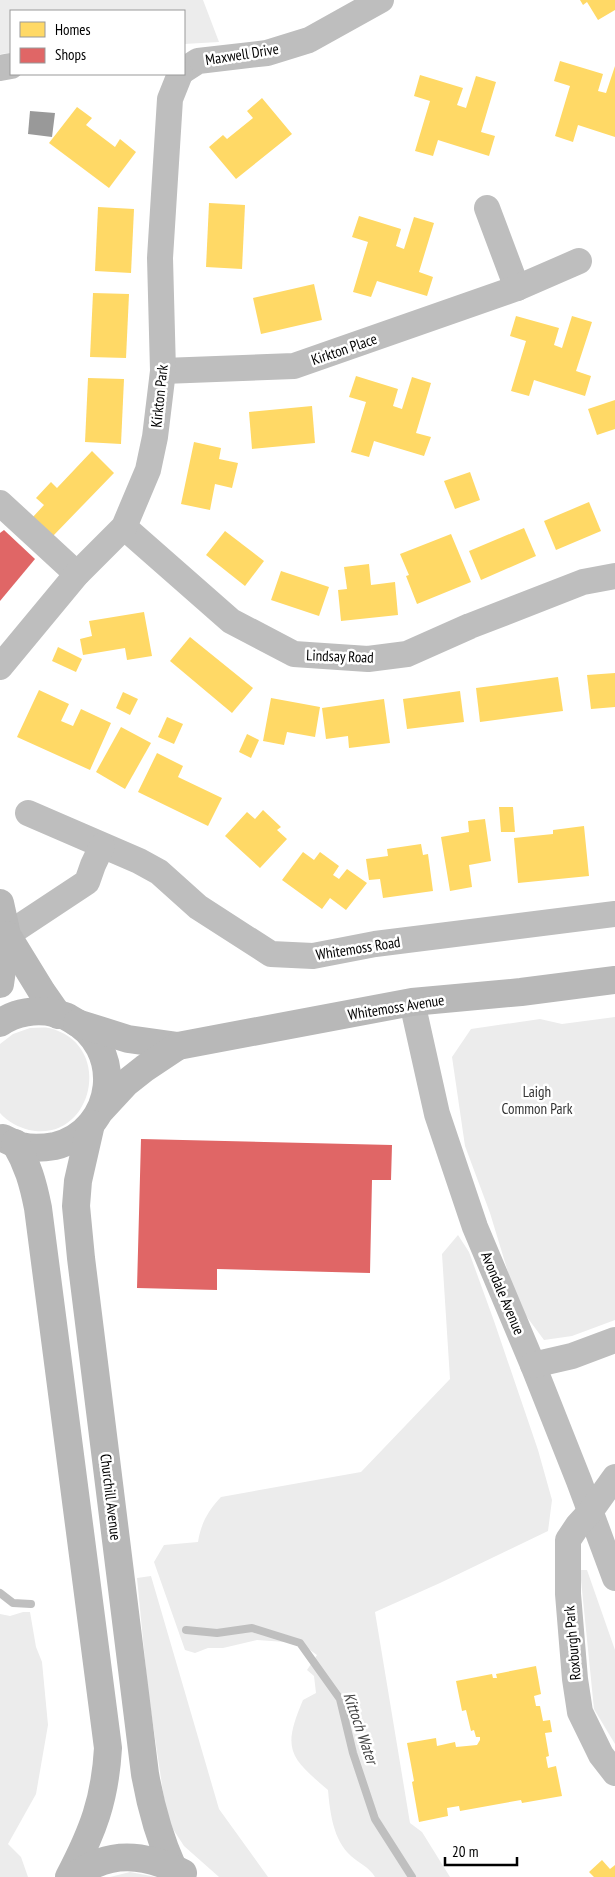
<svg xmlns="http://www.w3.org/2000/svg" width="615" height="1877" viewBox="0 0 615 1877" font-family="'PT Sans Narrow',sans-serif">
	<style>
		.green { fill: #ececec }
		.homes { fill: #ffd966 }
		.shops { fill: #e06666 }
		.industry { fill: #999 }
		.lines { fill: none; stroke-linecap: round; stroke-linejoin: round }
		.stream { stroke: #bfbfbf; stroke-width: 8 }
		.street { stroke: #bebebe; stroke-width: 26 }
		.secondary { stroke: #b8b8b8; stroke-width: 28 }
		.labels { text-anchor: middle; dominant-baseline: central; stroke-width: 5; stroke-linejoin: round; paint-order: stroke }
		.street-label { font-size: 15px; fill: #000; stroke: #fff }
		.park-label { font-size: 15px; fill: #333; stroke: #fff }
		.water-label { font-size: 16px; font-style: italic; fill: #444; stroke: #fff }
	</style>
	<rect width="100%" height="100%" fill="#fff"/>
	<!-- green -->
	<g class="green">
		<path d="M 0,0 L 203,0 L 219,42 L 184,44 L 184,11 L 11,11 L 11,53 L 0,54 Z"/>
		<path d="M 615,1017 L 615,1320 L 572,1336 L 544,1340 L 518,1305 L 490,1213 L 465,1146 L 452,1057 L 471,1029 L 540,1019 L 562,1024 Z"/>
		<path d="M 30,1028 C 36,1028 43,1027 49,1028 C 116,1044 93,1144 29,1130 C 18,1127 8,1122 0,1113 L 0,1044 L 13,1034 Z"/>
		<path d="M 458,1235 L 469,1252 L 494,1321 L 538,1450 L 552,1500 L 548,1531 L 440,1583 L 375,1612 L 410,1823 L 422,1832 L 450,1877 L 375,1877 C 369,1867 360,1864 351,1856 C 333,1840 330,1812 328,1790 C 289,1757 282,1749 303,1700 L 316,1693 L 314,1676 L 307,1670 L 317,1655 L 300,1643 L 257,1640 L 223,1648 L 208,1648 L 195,1653 L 185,1650 L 154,1562 L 164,1545 L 198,1542 C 201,1523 208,1511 221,1497 L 361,1472 L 450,1379 L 442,1254 Z"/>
		<path d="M 580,1570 L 587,1570 L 615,1650 L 615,1744 L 594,1709 Z"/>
		<path d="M 151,1576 L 219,1809 L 268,1877 L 219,1877 L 184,1846 L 173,1829 L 166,1812 L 148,1691 L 137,1578 Z"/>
		<path d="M 23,1612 L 30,1612 L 36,1647 L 42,1662 L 48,1725 L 36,1794 L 8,1844 L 21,1857 L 28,1877 L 0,1877 L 0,1614 L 10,1616 Z"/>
		<path d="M 130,1872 L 156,1877 L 110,1877 Z"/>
	</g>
	<!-- homes -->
	<g class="homes">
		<path d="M 580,0 L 615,0 L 615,10 L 598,20 L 587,2 L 583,5 Z"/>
		<path d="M 560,61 L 603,74 L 598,91 L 606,93 L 615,66 L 615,137 L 578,125 L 573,142 L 555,136 L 570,86 L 554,81 Z"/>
		<path d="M 420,75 L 463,88 L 457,105 L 466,108 L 476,76 L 496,82 L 481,132 L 495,136 L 489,156 L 438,140 L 433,156 L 415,151 L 430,101 L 414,96 Z"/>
		<path d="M 262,98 L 292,134 L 236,179 L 209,147 L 223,135 L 227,139 L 253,118 L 247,111 Z"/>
		<path d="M 77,107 L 92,118 L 86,125 L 115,147 L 120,139 L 136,152 L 109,188 L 49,143 Z"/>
		<path d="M 209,203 L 245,205 L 242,269 L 206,267 Z"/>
		<path d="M 98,207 L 134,209 L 131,273 L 95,271 Z"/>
		<path d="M 359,216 L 401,229 L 396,246 L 404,249 L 414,217 L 434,223 L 419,272 L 433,277 L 427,296 L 377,281 L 371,297 L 353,292 L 368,242 L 352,237 Z"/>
		<path d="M 314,284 L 322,320 L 261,334 L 253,298 Z"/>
		<path d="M 93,293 L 129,294 L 126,358 L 90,357 Z"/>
		<path d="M 516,316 L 559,328 L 554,345 L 562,348 L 572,316 L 592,322 L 576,371 L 591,376 L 585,396 L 534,380 L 529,396 L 511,391 L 526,341 L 510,336 Z"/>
		<path d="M 356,376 L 398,389 L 393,406 L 402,409 L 412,377 L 431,383 L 416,433 L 431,437 L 424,456 L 374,441 L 369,457 L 351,452 L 366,402 L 349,397 Z"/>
		<path d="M 88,378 L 124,379 L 121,444 L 85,442 Z"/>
		<path d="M 615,400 L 615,429 L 597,435 L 588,409 Z"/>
		<path d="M 312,406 L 315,443 L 252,449 L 249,412 Z"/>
		<path d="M 194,442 L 221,448 L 219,459 L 238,463 L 232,488 L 215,484 L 210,510 L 181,504 Z"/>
		<path d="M 92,451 L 114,473 L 52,537 L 32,518 L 44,505 L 36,498 L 51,482 L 57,488 Z"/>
		<path d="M 470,472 L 480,500 L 455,509 L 444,481 Z"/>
		<path d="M 589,502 L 601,531 L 556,550 L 544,521 Z"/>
		<path d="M 524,528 L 536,556 L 481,580 L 469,551 Z"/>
		<path d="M 225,531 L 264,561 L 245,586 L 206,555 Z"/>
		<path d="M 451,534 L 471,582 L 417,604 L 406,576 L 409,575 L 400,554 Z"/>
		<path d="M 369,564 L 371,585 L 395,582 L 398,615 L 341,621 L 338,590 L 347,589 L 344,567 Z"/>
		<path d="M 281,571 L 329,587 L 319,616 L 271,600 Z"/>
		<path d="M 144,612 L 152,656 L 127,660 L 125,648 L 83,655 L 80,639 L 92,636 L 89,621 Z"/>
		<path d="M 190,637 L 253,688 L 232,713 L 170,661 Z"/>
		<path d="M 58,647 L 82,659 L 76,672 L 52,661 Z"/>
		<path d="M 615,673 L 615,707 L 591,709 L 587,675 Z"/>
		<path d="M 558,677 L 563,711 L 480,722 L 476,688 Z"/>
		<path d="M 39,690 L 69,704 L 61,721 L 73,726 L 81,709 L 111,723 L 90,770 L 17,737 Z"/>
		<path d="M 460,691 L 464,722 L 407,729 L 403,699 Z"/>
		<path d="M 123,692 L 138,699 L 130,715 L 116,708 Z"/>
		<path d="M 271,698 L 320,707 L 315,737 L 287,732 L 284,745 L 263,741 Z"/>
		<path d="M 384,699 L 390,743 L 349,748 L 348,736 L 326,739 L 322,708 Z"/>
		<path d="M 167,717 L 183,724 L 174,744 L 158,737 Z"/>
		<path d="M 121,727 L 151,743 L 125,789 L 96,772 Z"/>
		<path d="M 247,734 L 259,740 L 251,758 L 239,752 Z"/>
		<path d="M 157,753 L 183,766 L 178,777 L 222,798 L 208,826 L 138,792 Z"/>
		<path d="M 499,807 L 513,807 L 515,832 L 501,832 Z"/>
		<path d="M 263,810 L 281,827 L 277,830 L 287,839 L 260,868 L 225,836 L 247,812 L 255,819 Z"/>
		<path d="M 485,819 L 491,861 L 469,865 L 472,887 L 450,891 L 441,837 L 469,832 L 468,821 Z"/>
		<path d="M 584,826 L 589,876 L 518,883 L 514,838 L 553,834 L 553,830 Z"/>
		<path d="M 421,844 L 423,855 L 428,854 L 433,891 L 383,898 L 380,879 L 369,880 L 366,859 L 388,856 L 387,849 Z"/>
		<path d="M 303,852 L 314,860 L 320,852 L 339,866 L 333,875 L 339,879 L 347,869 L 367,883 L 346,910 L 330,898 L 322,909 L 282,880 Z"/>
		<path d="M 536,1666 L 541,1694 L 534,1696 L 536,1706 L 540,1706 L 543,1721 L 550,1720 L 552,1732 L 545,1733 L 549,1756 L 546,1757 L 548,1768 L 556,1766 L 562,1796 L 522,1803 L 521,1800 L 460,1811 L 459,1806 L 447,1808 L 448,1816 L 419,1822 L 412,1782 L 414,1781 L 407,1743 L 436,1738 L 437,1746 L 455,1742 L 456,1747 L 477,1745 L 480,1740 L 480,1737 L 476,1737 L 474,1730 L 471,1731 L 466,1710 L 462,1711 L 456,1681 L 492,1674 L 493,1678 L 497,1678 L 496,1674 Z"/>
		<path d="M 602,1860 L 610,1869 L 615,1865 L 615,1877 L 594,1877 L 589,1872 Z"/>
	</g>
	<!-- shops -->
	<g class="shops">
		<path d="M 4,530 L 35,559 L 0,601 L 0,533 Z"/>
		<path d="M 141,1139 L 392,1145 L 391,1180 L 372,1180 L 370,1273 L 217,1269 L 217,1290 L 137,1288 Z"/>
	</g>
	<!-- industry -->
	<path class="industry" d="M 30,111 L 55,113 L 52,137 L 28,134 Z"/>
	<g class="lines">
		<!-- stream -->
		<g class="stream">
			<path d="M 0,1593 L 13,1603 L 31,1604"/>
			<path d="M 186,1630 L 217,1633 L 252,1628 L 300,1643 L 340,1699 L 353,1753 L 375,1819 L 412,1877"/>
		</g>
		<!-- street -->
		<g class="street">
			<path d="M 0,68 L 11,66"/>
			<path d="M 184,70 L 198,61 L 267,53 L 309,40 L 381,0"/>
			<path d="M 487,208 L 517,288"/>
			<path d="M 163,371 L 294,366 L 517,288 L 579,261"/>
			<path d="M 0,503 L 77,574"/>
			<path d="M 124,527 L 231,621 L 294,654 L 368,659 L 407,654 L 470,626 L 583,582 L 615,576"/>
			<path d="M 0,667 L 77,574 L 124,527 L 148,470 L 155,437 L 163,371 L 160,258 L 170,99 L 180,74"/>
			<path d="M 28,813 L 139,861 L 159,872 L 198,907 L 271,954 L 313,956 L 375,944 L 615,914"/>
			<path d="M 7,935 L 87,882 L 93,865 L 102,846"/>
			<path d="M 412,1002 L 437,1114 L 475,1227 L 533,1365 L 579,1481 L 615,1578"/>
			<path d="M 533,1365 L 572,1356 L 615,1340"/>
			<path d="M 615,1477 L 590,1512 L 578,1525 L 568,1540 L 568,1594 L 575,1679 L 580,1712 L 601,1755 L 615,1773"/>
		</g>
		<!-- secondary -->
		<g class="secondary">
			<path d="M 0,903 L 7,935 L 42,992 L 58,1015"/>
			<path d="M 0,984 L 7,935"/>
			<path d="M 0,1023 C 15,1012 37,1009 54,1013 C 59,1015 65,1015 69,1018 C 126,1047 117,1130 55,1146 C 44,1148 32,1149 21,1146 C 15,1144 9,1141 3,1138"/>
			<path d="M 77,1023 L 128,1039 L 178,1046 L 412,1002 L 521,992 L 615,980"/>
			<path d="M 101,1110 L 126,1083 L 145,1068 L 178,1046"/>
			<path d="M 91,1124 L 78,1181 L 76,1206 L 81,1258 L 145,1774 C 151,1808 159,1837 173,1868"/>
			<path d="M 15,1143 C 28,1165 33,1183 38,1208 L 108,1748 C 105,1800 93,1831 69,1877"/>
			<path d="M 74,1877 C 109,1849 146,1854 183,1873"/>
		</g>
	</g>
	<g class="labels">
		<!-- street labels -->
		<g class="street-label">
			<text transform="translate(242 54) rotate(-9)">Maxwell Drive</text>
			<text transform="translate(344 349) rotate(-19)">Kirkton Place</text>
			<text transform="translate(159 396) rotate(-84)">Kirkton Park</text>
			<text transform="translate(340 656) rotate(2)">Lindsay Road</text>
			<text transform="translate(358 948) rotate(-9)">Whitemoss Road</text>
			<text transform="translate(396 1007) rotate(-9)">Whitemoss Avenue</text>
			<text transform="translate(503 1293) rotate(67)">Avondale Avenue</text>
			<text transform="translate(111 1497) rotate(83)">Churchill Avenue</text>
			<text transform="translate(572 1643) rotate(-95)">Roxburgh Park</text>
		</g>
		<!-- park labels -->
		<g class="park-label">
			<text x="537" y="1091">Laigh<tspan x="537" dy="17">Common Park</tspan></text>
		</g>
		<!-- water labels -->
		<g class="water-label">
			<text transform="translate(361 1728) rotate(71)">Kittoch Water</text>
		</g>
	</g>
	<!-- legend -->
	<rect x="10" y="10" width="175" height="65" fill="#ffffff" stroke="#999999"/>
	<rect x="20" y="22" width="25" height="15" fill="#ffd966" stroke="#999999"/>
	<text x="55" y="35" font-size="15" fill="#000000">Homes</text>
	<rect x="20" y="48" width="25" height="15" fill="#e06666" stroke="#999999"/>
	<text x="55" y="60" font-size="15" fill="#000000">Shops</text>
	<!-- scale -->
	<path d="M445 1857v8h72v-8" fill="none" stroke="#000000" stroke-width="2.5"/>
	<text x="452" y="1857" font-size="15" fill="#000000" stroke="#ffffff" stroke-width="4" paint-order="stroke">20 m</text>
</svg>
